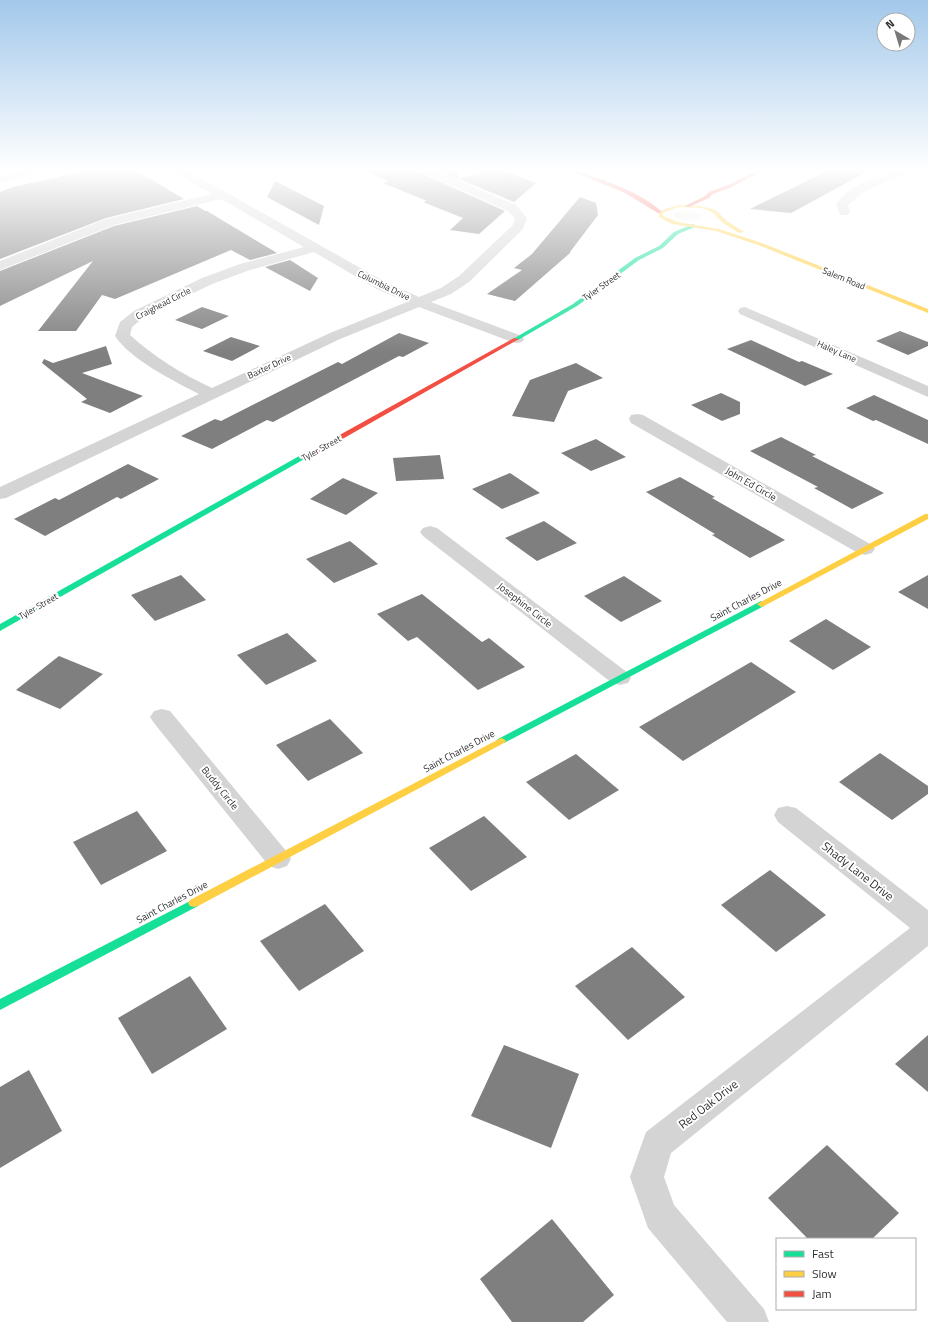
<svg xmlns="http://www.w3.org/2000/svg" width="928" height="1322" viewBox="0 0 928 1322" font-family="'Titillium Web',sans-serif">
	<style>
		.green { fill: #f0f4ed }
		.building { fill: #7f7f7f }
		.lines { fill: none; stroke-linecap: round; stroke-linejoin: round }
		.street { fill: #d4d4d4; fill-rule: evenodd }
		.fast { fill: #16e098; fill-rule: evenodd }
		.slow { fill: #ffcf43; fill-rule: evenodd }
		.jam { fill: #f24e42; fill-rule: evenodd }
		.labels { text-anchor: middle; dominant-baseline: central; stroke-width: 4; stroke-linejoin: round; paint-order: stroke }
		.far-street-label { font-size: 9px; fill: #2f2f2f; stroke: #fff }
		.street-label { font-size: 10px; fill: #2f2f2f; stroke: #fff }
		.near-street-label { font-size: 12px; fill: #2f2f2f; stroke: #fff }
	</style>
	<rect width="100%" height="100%" fill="#fff"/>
	<!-- green -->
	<path class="green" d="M 687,211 L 700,214 L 702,217 C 695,223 680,222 673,215 L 677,212 Z"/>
	<!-- building -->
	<g class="building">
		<path d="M 99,168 L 132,168 L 184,199 L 106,218 L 0,259 L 0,192 L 13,187 Z"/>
		<path d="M 358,168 L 415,168 L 416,171 L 505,211 L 479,234 L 450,230 L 463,218 L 423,202 L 427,201 L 383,183 L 388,181 Z"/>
		<path d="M 434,168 L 457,168 L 458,179 Z"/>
		<path d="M 497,168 L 536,183 L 514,202 L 459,179 Z"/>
		<path d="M 833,168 L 874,168 L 791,213 L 750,209 Z"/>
		<path d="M 275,181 L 324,206 L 319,225 L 267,197 Z"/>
		<path d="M 580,197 L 596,203 L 598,215 L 570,252 L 570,253 L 515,301 L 487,294 L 522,270 L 514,268 L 532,254 Z"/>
		<path d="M 197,206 L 205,211 L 207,211 L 277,253 L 250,260 L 231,250 L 115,299 L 102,295 L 76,331 L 38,331 L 93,261 L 0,306 L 0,271 L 114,226 Z"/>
		<path d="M 290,260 L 318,278 L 310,291 L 265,267 Z"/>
		<path d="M 202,307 L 229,316 L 202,329 L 175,320 Z"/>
		<path d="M 900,331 L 928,342 L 928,346 L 908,355 L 876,341 Z"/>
		<path d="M 399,333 L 429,343 L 403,357 L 399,356 L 273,422 L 267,420 L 212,449 L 181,436 L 215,419 L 221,421 L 338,362 L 342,364 Z"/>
		<path d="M 231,337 L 260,346 L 232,361 L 203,351 Z"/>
		<path d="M 751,340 L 799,362 L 802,361 L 833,374 L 805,386 L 727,349 Z"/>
		<path d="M 106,346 L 112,364 L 82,373 L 143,396 L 110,413 L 81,402 L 87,399 L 42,363 L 44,359 L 53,363 Z"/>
		<path d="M 576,363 L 603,378 L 568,391 L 554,422 L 512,416 L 530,380 Z"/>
		<path d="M 721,393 L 740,402 L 740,414 L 722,421 L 691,405 Z"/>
		<path d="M 874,395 L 928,420 L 928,444 L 876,420 L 873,421 L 846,408 Z"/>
		<path d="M 781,437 L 816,455 L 812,456 L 884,493 L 852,509 L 814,488 L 818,487 L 750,451 Z"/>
		<path d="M 596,439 L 626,457 L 591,471 L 561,453 Z"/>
		<path d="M 440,455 L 444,479 L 396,481 L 393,458 Z"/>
		<path d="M 128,464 L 159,479 L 121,499 L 117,497 L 45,536 L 14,519 L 55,498 L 59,500 Z"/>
		<path d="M 510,473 L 540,493 L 502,509 L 472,489 Z"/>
		<path d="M 680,477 L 715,497 L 712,498 L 785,540 L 750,558 L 712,535 L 715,534 L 646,492 Z"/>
		<path d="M 343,478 L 378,493 L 346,515 L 310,499 Z"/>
		<path d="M 544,521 L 577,543 L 537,561 L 505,538 Z"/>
		<path d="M 350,541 L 378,564 L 334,583 L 306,559 Z"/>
		<path d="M 181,575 L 206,600 L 155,621 L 131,595 Z"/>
		<path d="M 928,575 L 928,609 L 898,592 Z"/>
		<path d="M 624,576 L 662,601 L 621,622 L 584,596 Z"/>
		<path d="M 422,594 L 482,642 L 489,638 L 525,667 L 478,690 L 417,637 L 408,641 L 377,614 Z"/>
		<path d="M 826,619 L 871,647 L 833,670 L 789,641 Z"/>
		<path d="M 287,633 L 317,661 L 266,685 L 237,655 Z"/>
		<path d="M 59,656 L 103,674 L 60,709 L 16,690 Z"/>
		<path d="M 751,662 L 796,692 L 683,761 L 639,727 Z"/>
		<path d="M 330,719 L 363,753 L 308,781 L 276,745 Z"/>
		<path d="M 880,753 L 928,786 L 928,794 L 892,820 L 839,782 Z"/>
		<path d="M 576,754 L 619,790 L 569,820 L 526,782 Z"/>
		<path d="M 137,811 L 167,851 L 101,885 L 73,842 Z"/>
		<path d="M 484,816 L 527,857 L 471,891 L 429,848 Z"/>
		<path d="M 770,870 L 826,915 L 776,952 L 721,905 Z"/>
		<path d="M 325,904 L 364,951 L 299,991 L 260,941 Z"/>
		<path d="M 632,947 L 685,997 L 628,1040 L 575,986 Z"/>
		<path d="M 190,976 L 227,1029 L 152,1074 L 118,1018 Z"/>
		<path d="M 928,1035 L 928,1092 L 895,1064 Z"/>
		<path d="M 504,1045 L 579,1074 L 551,1148 L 471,1116 Z"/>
		<path d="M 29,1070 L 62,1131 L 0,1168 L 0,1087 Z"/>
		<path d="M 827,1145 L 899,1213 L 872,1239 L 808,1239 L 768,1198 Z"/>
		<path d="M 552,1219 L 614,1295 L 583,1322 L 512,1322 L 480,1279 Z"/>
	</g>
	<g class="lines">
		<!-- street -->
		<g class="street">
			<path d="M 33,168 L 50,168 L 49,170 L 0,183 L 0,177 Z"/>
			<path d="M 170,168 L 183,168 L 387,283 L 419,297 L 441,288 L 459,276 L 513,225 L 515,218 L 508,211 L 417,170 L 416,168 L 430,168 L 516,205 L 527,218 L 523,229 L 469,282 L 451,294 L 431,302 L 522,336 L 524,339 L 522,342 L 517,343 L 512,342 L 419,307 L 340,339 L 6,498 L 0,499 L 0,487 L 199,394 C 174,381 131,360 115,336 L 120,322 L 134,311 L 202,278 L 240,264 L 304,247 L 221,199 L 114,225 L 0,270 L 0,261 L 106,219 L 212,194 L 171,170 ZM 314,252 L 377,289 L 407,302 L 330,333 L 212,388 C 182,374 154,357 130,335 L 132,327 L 144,317 L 212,284 L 250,270 Z"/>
			<path d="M 901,168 L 916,168 L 915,170 L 878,185 L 861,194 L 848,205 L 850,212 L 848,215 L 840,215 L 836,204 C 850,185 879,175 901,168 Z"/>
			<path d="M 745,307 L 928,386 L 928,397 L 740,314 L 738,311 L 740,308 Z"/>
			<path d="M 637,414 L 643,415 L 872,545 L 875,549 L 872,553 L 865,555 L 858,553 L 631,423 L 629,419 L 631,415 Z"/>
			<path d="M 430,526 L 437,528 L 628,673 L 631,678 L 628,683 L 620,685 L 612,683 L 423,536 L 420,532 L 423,528 Z"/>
			<path d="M 162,709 L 170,711 L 287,852 L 291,859 L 287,866 L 278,869 L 269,866 L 154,723 L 150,717 L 154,711 Z"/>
			<path d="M 787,806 L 796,808 L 928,910 L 928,946 L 671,1153 L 664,1177 L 674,1205 L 764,1309 L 769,1322 L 727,1322 L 648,1228 L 630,1177 L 646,1132 L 910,928 L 778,822 L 774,815 L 778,808 Z"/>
		</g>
		<!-- fast -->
		<g class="fast">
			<path d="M 693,224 L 695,225 L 695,227 L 678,234 L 663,248 L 639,260 L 577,306 L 518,340 L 513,339 L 573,304 L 635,258 L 659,246 L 674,232 Z"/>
			<path d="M 301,455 L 307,455 L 308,457 L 0,631 L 0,624 Z"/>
			<path d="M 761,601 L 765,604 L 764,606 L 504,743 L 498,743 L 496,741 L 498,739 Z"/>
			<path d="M 194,899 L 198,900 L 200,903 L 198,906 L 0,1010 L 0,999 Z"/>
		</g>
		<!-- slow -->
		<g class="slow">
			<path d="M 679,205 L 701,206 L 716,210 L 727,221 L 744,232 L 739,233 L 723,223 L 712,212 L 701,208 L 679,207 L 663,213 L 663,216 L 678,222 L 719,229 L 762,243 L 928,309 L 928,313 L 758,245 L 716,231 L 672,224 L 659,217 L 658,211 Z"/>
			<path d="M 925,514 L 928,514 L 928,519 L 764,606 L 761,607 L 757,604 Z"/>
			<path d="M 501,738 L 504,739 L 506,741 L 504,743 L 198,906 L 194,907 L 190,906 L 188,903 L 190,900 Z"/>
		</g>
		<!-- jam -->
		<g class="jam">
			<path d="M 564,168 L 570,168 C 599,179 639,190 662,212 L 658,213 L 625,193 Z"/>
			<path d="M 763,168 L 768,168 L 732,187 L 713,194 L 709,198 L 689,207 L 685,206 L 705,196 L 709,192 L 728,185 Z"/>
			<path d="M 514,338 L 519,339 L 307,459 L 301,459 L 300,457 Z"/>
		</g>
	</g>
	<!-- sky -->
	<linearGradient id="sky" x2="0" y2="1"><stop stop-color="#a3c8eb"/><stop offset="0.48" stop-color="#fff"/><stop offset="1" stop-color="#fff" stop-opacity="0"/></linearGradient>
	<rect width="928" height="353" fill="url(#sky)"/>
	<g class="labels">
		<!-- far-street labels -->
		<g class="far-street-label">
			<text transform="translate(844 278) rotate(22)">Salem Road</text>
			<text transform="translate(384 285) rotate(26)">Columbia Drive</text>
			<text transform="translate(601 286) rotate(-35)">Tyler Street</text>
			<text transform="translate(163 303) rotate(-27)">Craighead Circle</text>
			<text transform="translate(837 351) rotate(24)">Haley Lane</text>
			<text transform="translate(269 366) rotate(-25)">Baxter Drive</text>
			<text transform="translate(321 448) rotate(-29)">Tyler Street</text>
			<text transform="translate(38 606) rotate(-30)">Tyler Street</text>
		</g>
		<!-- street labels -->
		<g class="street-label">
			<text transform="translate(751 484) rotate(30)">John Ed Circle</text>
			<text transform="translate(746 600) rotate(-28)">Saint Charles Drive</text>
			<text transform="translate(525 605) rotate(38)">Josephine Circle</text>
			<text transform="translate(459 751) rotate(-28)">Saint Charles Drive</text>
			<text transform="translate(220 788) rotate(51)">Buddy Circle</text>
			<text transform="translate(172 902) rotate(-28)">Saint Charles Drive</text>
		</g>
		<!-- near-street labels -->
		<g class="near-street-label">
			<text transform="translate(858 871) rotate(38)">Shady Lane Drive</text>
			<text transform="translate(708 1104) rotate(-38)">Red Oak Drive</text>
		</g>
	</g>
	<!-- legend -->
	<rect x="776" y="1238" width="140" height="72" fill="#ffffff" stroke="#acacac"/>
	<rect x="784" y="1251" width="20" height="6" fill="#16e098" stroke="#acacac"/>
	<text x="812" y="1258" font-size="12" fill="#2f2f2f">Fast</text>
	<rect x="784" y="1271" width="20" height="6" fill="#ffcf43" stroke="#acacac"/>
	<text x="812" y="1278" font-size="12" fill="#2f2f2f">Slow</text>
	<rect x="784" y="1291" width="20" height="6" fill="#f24e42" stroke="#acacac"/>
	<text x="812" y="1298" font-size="12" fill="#2f2f2f">Jam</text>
	<!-- north arrow -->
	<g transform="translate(896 32) rotate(322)"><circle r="19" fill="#ffffff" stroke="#acacac"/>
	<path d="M0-3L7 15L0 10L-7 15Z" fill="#787878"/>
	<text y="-6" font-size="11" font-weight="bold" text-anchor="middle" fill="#2f2f2f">N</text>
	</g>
</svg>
